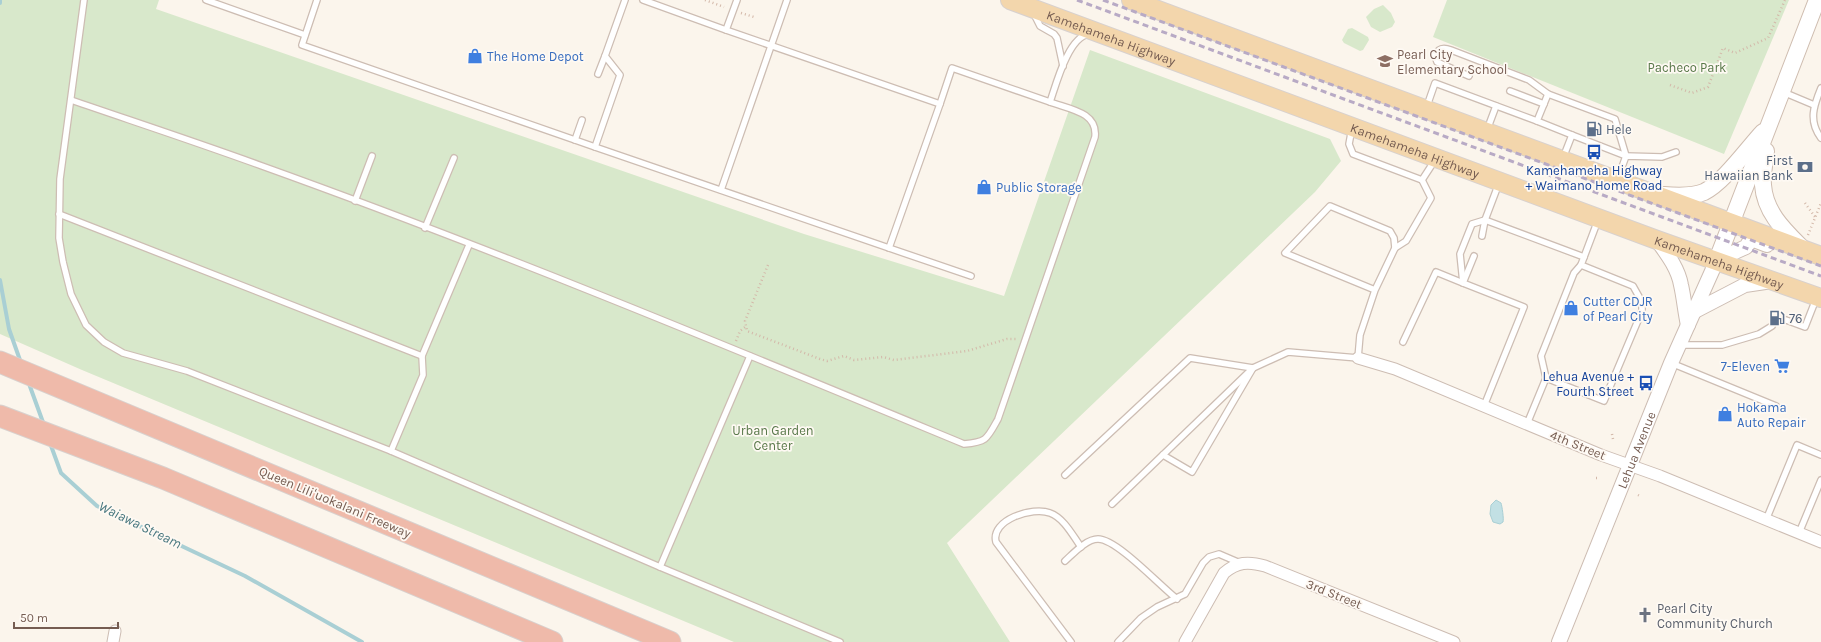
<svg xmlns="http://www.w3.org/2000/svg" width="1821" height="642" viewBox="0 0 1821 642" font-family="Karla,sans-serif">
	<style>
		.green { fill: #d8e8cb }
		.water { fill: #c2e0e4; stroke: #a9cfd4 }
		.lines { fill: none; stroke-linecap: round; stroke-linejoin: round }
		.stream { stroke: #a9cfd4; stroke-width: 4 }
		.service-casing { stroke: #cdbdb3; stroke-width: 8 }
		.minor-casing { stroke: #cdbdb3; stroke-width: 13 }
		.tertiary-casing { stroke: #cdbdb3; stroke-width: 16 }
		.secondary-casing { stroke: #cfbdb0; stroke-width: 18 }
		.primary-casing { stroke: #d8d1ce; stroke-width: 20 }
		.motorway-casing { stroke: #d8d1ce; stroke-width: 23 }
		.path { stroke: #d3b8a9; stroke-width: 2.5; stroke-dasharray: 1 3; stroke-linecap: butt }
		.service { stroke: #fff; stroke-width: 5.5 }
		.minor { stroke: #fff; stroke-width: 11 }
		.tertiary { stroke: #fff; stroke-width: 14 }
		.secondary { stroke: #fff; stroke-width: 16 }
		.primary { stroke: #f3d6ac; stroke-width: 18 }
		.motorway { stroke: #efbaaa; stroke-width: 21 }
		.rail { stroke: #b8aac5; stroke-width: 3; stroke-dasharray: 6 4; stroke-linecap: butt }
		.labels { text-anchor: middle; dominant-baseline: central; stroke-width: 3.5; stroke-linejoin: round; paint-order: stroke }
		.street-label { font-size: 13px; fill: #755c51; stroke: #fef9f3 }
		.education-label { font-size: 13px; fill: #785e54; stroke: #fef9f3; text-anchor: start }
		.shop-label { font-size: 13px; fill: #366cbe; stroke: #fef9f3; text-anchor: start }
		.park-label { font-size: 13px; fill: #59794a; stroke: #fef9f3 }
		.service-label { font-size: 13px; fill: #4e5e75; stroke: #fef9f3; text-anchor: start }
		.transit-label { font-size: 13px; fill: #164399; stroke: #fef9f3 }
		.worship-label { font-size: 13px; fill: #5b616d; stroke: #fef9f3; text-anchor: start }
		.water-label { font-size: 14px; font-style: italic; fill: #48777f; stroke: #fef9f3 }
	</style>
	<rect width="100%" height="100%" fill="#fbf5ec"/>
	<!-- green -->
	<g class="green">
		<path d="M 0,0 L 159,0 L 156,9 L 804,234 L 1004,296 L 1090,50 L 1330,139 L 1341,161 L 1315,192 L 947,543 L 1010,642 L 734,642 L 82,370 L 0,334 Z"/>
		<path d="M 1447,0 L 1789,0 L 1724,154 L 1433,37 Z"/>
		<path d="M 1383,5 L 1391,13 L 1395,22 L 1392,27 L 1380,32 L 1371,27 L 1366,17 L 1374,9 Z"/>
		<path d="M 1352,28 L 1368,37 L 1369,40 L 1363,50 L 1360,51 L 1344,43 L 1342,40 L 1348,29 Z"/>
	</g>
	<!-- water -->
	<path class="water" d="M 1496,500 L 1501,503 C 1502,506 1504,519 1503,522 L 1500,524 L 1493,522 L 1490,514 L 1491,505 Z"/>
	<g class="lines">
		<!-- stream -->
		<g class="stream">
			<path d="M 0,3 L 0,0"/>
			<path d="M 0,280 L 9,329 L 21,363"/>
			<path d="M 28,381 L 44,425"/>
			<path d="M 50,443 L 61,473 L 97,506 L 245,576 L 362,642"/>
		</g>
		<defs>
			<g id="service">
				<path d="M 84,0 L 60,179 L 59,238 L 63,262 L 71,294 L 86,325 L 104,342 L 123,353 L 187,371 L 391,451 L 660,567 L 840,642"/>
				<path d="M 206,0 L 305,35"/>
				<path d="M 317,0 L 302,45 L 575,140"/>
				<path d="M 625,0 L 605,56 L 620,75 L 595,147 L 889,248 L 940,104 L 726,30 L 737,0"/>
				<path d="M 643,0 L 726,30"/>
				<path d="M 1034,14 L 1040,26 L 1054,34 L 1057,38 L 1063,66"/>
				<path d="M 598,74 L 605,56"/>
				<path d="M 1469,76 L 1437,62 L 1435,56 C 1438,48 1443,47 1451,50 L 1529,80 L 1548,94"/>
				<path d="M 1821,88 C 1814,105 1808,121 1821,138"/>
				<path d="M 1510,91 L 1544,104"/>
				<path d="M 1783,92 L 1814,105"/>
				<path d="M 71,100 C 135,122 199,143 262,166 C 499,251 732,348 964,444 C 987,442 987,439 998,419 L 1095,137 C 1098,112 1069,109 1050,102 C 1056,85 1068,37 1089,34"/>
				<path d="M 940,104 L 952,68 L 1050,102"/>
				<path d="M 1427,106 L 1435,83 L 1537,121"/>
				<path d="M 582,120 L 575,140 L 595,147"/>
				<path d="M 1352,128 L 1349,144 L 1353,154 L 1422,180 L 1435,160"/>
				<path d="M 1487,130 L 1496,106"/>
				<path d="M 1572,135 L 1537,121 L 1548,94 L 1615,119 L 1626,156"/>
				<path d="M 1563,158 L 1572,135 L 1626,156"/>
				<path d="M 1618,178 L 1626,156 L 1662,157 L 1676,152"/>
				<path d="M 721,190 L 787,0"/>
				<path d="M 355,201 L 372,156"/>
				<path d="M 59,214 L 422,356"/>
				<path d="M 425,228 L 454,158"/>
				<path d="M 1482,236 L 1485,220 L 1499,183"/>
				<path d="M 889,248 L 971,276"/>
				<path d="M 1395,248 L 1406,241 L 1431,198 L 1422,180"/>
				<path d="M 1786,320 L 1805,327 L 1816,299"/>
				<path d="M 1403,342 L 1436,272 L 1463,283 L 1474,256"/>
				<path d="M 1680,345 L 1722,345 L 1759,334 L 1772,326"/>
				<path d="M 1671,363 L 1776,406"/>
				<path d="M 1546,378 L 1541,356 L 1574,273 L 1581,265"/>
				<path d="M 1484,406 L 1524,307 L 1463,283 L 1460,254 L 1472,224 L 1485,220 L 1584,257"/>
				<path d="M 1527,424 L 1546,378 L 1604,401 L 1642,311 L 1642,302 L 1633,286 L 1581,265 L 1598,220"/>
				<path d="M 391,451 L 423,375 L 422,356 L 469,245"/>
				<path d="M 1065,475 L 1190,358 L 1253,368 L 1192,472 L 1163,455"/>
				<path d="M 1112,504 L 1253,368 L 1288,352 L 1358,358 L 1360,335 L 1375,290 L 1395,248 L 1394,238 L 1390,231 L 1330,206 L 1285,253 L 1375,290"/>
				<path d="M 1766,520 L 1797,445 L 1821,455"/>
				<path d="M 1799,533 L 1821,480"/>
				<path d="M 1065,561 C 1073,554 1086,539 1098,539 C 1117,539 1160,586 1177,599"/>
				<path d="M 660,567 L 750,356"/>
				<path d="M 1071,642 L 996,542 C 990,520 1033,506 1050,513 C 1064,518 1073,536 1081,547"/>
				<path d="M 1118,642 L 1141,618 L 1157,607 L 1185,594 L 1203,563 L 1209,557 L 1219,554 L 1240,563"/>
			</g>
			<g id="minor">
				<path d="M 1358,358 L 1395,369 L 1601,455 L 1660,476 L 1821,542"/>
				<path d="M 113,642 L 115,631"/>
				<path d="M 1185,642 L 1224,573 C 1237,562 1248,561 1265,566 L 1454,642"/>
			</g>
			<g id="tertiary">
				<path d="M 1657,240 C 1667,254 1678,268 1681,285 C 1684,298 1685,312 1688,325"/>
				<path d="M 1695,311 L 1745,285 L 1772,281"/>
				<path id="s1" d="M 1559,642 L 1671,363 L 1717,260 L 1746,247 L 1751,239 L 1767,245"/>
			</g>
			<g id="secondary">
				<path d="M 1766,151 C 1765,162 1762,174 1763,185 C 1765,213 1785,231 1803,249"/>
				<path d="M 1664,195 C 1677,196 1692,197 1704,192 C 1723,183 1748,148 1763,132"/>
				<path d="M 1717,260 L 1817,0"/>
			</g>
			<g id="primary">
				<path id="s2" d="M 1010,0 L 1657,240 L 1821,298"/>
				<path d="M 1131,0 L 1821,256"/>
			</g>
			<g id="motorway">
				<path d="M 0,362 L 670,642"/>
				<path d="M 0,416 L 163,478 L 552,642"/>
			</g>
		</defs>
		<!-- service casing -->
		<use href="#service" class="service-casing"/>
		<!-- minor casing -->
		<use href="#minor" class="minor-casing"/>
		<!-- tertiary casing -->
		<use href="#tertiary" class="tertiary-casing"/>
		<!-- secondary casing -->
		<use href="#secondary" class="secondary-casing"/>
		<!-- primary casing -->
		<use href="#primary" class="primary-casing"/>
		<!-- motorway casing -->
		<use href="#motorway" class="motorway-casing"/>
		<!-- path -->
		<g class="path">
			<path d="M 705,0 L 724,7"/>
			<path d="M 741,13 L 754,17"/>
			<path d="M 1670,85 L 1692,93 L 1708,87 L 1723,48 L 1735,53 L 1768,38 L 1785,0"/>
			<path d="M 1805,203 L 1815,217"/>
			<path d="M 1808,235 L 1821,203"/>
			<path d="M 768,265 L 745,321 L 747,331 L 820,359 L 827,361 L 844,356 L 854,360 L 883,357 L 894,360 L 967,351 L 1007,339 L 1016,339"/>
			<path d="M 736,341 L 740,331 L 745,327"/>
			<path d="M 1612,434 L 1613,439"/>
			<path d="M 1596,478 L 1600,478"/>
			<path d="M 1638,495 L 1640,496"/>
		</g>
		<!-- service -->
		<use href="#service" class="service"/>
		<!-- minor -->
		<use href="#minor" class="minor"/>
		<!-- tertiary -->
		<use href="#tertiary" class="tertiary"/>
		<!-- secondary -->
		<use href="#secondary" class="secondary"/>
		<!-- primary -->
		<use href="#primary" class="primary"/>
		<!-- motorway -->
		<use href="#motorway" class="motorway"/>
		<!-- rail -->
		<g class="rail">
			<path d="M 1077,0 L 1821,276"/>
			<path d="M 1103,0 L 1821,266"/>
		</g>
	</g>
	<!-- icons -->
	<defs>
		<symbol id="shop-bare" viewBox="-9 -9 18 18"><path d="M-5-2.5h2.3a2.7 3.5 0 0 1 5.4 0H5L5.5 6h-11ZM-1.5-2.5h3a1.5 2.3 0 0 0-3 0Z" fill="#3f7fe0" stroke="#fef9f3" stroke-width="2.5" paint-order="stroke"/></symbol>
		<symbol id="school-bare" viewBox="-9 -9 18 18"><path d="M0-5L7-2L0 1L-7-2ZM-4 1L0 2.5L4 1V4Q0 6-4 4Z" fill="#8d6e63" stroke="#fef9f3" stroke-width="2.5" paint-order="stroke"/></symbol>
		<symbol id="fuel-bare" viewBox="-9 -9 18 18"><path d="M-5.5-6h7V0h2V4h1.3V-2.5L3-4.5l.8-.8L6-3V5H2.5V1h-1V6h-7ZM-4.2-4.7v3.2H.2V-4.7Z" fill="#5c6f8a" stroke="#fef9f3" stroke-width="2.5" paint-order="stroke"/></symbol>
		<symbol id="bus-bare" viewBox="-9 -9 18 18"><path d="M-5-6H5V4H4V6H2V4H-2V6H-4V4H-5ZM-3.5-4V0h7V-4ZM-3.5 1.2v1.5H-2V1.2ZM2 1.2v1.5H3.5V1.2Z" fill="#1a4fb4" stroke="#fef9f3" stroke-width="2.5" paint-order="stroke"/></symbol>
		<symbol id="bank-bare" viewBox="-9 -9 18 18"><path d="M-6-4H6V4H-6ZM0-2.3a2.3 2.3 0 1 0 0 4.6a2.3 2.3 0 1 0 0-4.6Z" fill="#5c6f8a" stroke="#fef9f3" stroke-width="2.5" paint-order="stroke"/></symbol>
		<symbol id="supermarket-bare" viewBox="-9 -9 18 18"><path d="M-6-5.5h2.5l.6 2H6L4.5 2H-2.5L-4.4-4H-6ZM-1.5 3.2a1.3 1.3 0 1 0 .1 0ZM3 3.2a1.3 1.3 0 1 0 .1 0Z" fill="#3f7fe0" stroke="#fef9f3" stroke-width="2.5" paint-order="stroke"/></symbol>
		<symbol id="church-bare" viewBox="-9 -9 18 18"><path d="M-1.2-6h2.4v3.5h3.3v2.4h-3.3V6h-2.4V-.1h-3.3v-2.4h3.3Z" fill="#6b7280" stroke="#fef9f3" stroke-width="2.5" paint-order="stroke"/></symbol>
	</defs>
	<g fill-rule="evenodd">
		<use href="#shop-bare" x="464" y="45" width="22" height="22"/>
		<use href="#school-bare" x="1374" y="50" width="22" height="22"/>
		<use href="#fuel-bare" x="1583" y="118" width="22" height="22"/>
		<use href="#bus-bare" x="1583" y="141" width="22" height="22"/>
		<use href="#bank-bare" x="1794" y="156" width="22" height="22"/>
		<use href="#shop-bare" x="973" y="176" width="22" height="22"/>
		<use href="#shop-bare" x="1560" y="297" width="22" height="22"/>
		<use href="#fuel-bare" x="1766" y="307" width="22" height="22"/>
		<use href="#supermarket-bare" x="1771" y="355" width="22" height="22"/>
		<use href="#bus-bare" x="1635" y="372" width="22" height="22"/>
		<use href="#shop-bare" x="1714" y="403" width="22" height="22"/>
		<use href="#church-bare" x="1634" y="604" width="22" height="22"/>
	</g>
	<g class="labels">
		<!-- street labels -->
		<g class="street-label">
			<text stroke="none"><textPath href="#s2" startOffset="108">Kamehameha Highway</textPath></text>
			<text stroke="none"><textPath href="#s2" startOffset="432">Kamehameha Highway</textPath></text>
			<text stroke="none"><textPath href="#s2" startOffset="756">Kamehameha Highway</textPath></text>
			<text transform="translate(1578 445) rotate(22)">4th Street</text>
			<text stroke="none"><textPath href="#s1" startOffset="207">Lehua Avenue</textPath></text>
			<text transform="translate(335 502) rotate(23)">Queen Liliʻuokalani Freeway</text>
			<text transform="translate(1334 594) rotate(22)">3rd Street</text>
		</g>
		<!-- education labels -->
		<g class="education-label">
			<text x="1397" y="54">Pearl City<tspan x="1397" dy="15">Elementary School</tspan></text>
		</g>
		<!-- shop labels -->
		<g class="shop-label">
			<text x="487" y="56">The Home Depot</text>
			<text x="996" y="187">Public Storage</text>
			<text x="1583" y="301">Cutter CDJR<tspan x="1583" dy="15">of Pearl City</tspan></text>
			<text x="1770" y="366" text-anchor="end">7-Eleven</text>
			<text x="1737" y="407">Hokama<tspan x="1737" dy="15">Auto Repair</tspan></text>
		</g>
		<!-- park labels -->
		<g class="park-label">
			<text x="1687" y="67">Pacheco Park</text>
			<text x="773" y="430">Urban Garden<tspan x="773" dy="15">Center</tspan></text>
		</g>
		<!-- service labels -->
		<g class="service-label">
			<text x="1606" y="129">Hele</text>
			<text x="1793" y="160" text-anchor="end">First<tspan x="1793" dy="15">Hawaiian Bank</tspan></text>
			<text x="1789" y="318">76</text>
		</g>
		<!-- transit labels -->
		<g class="transit-label">
			<text x="1594" y="170">Kamehameha Highway<tspan x="1594" dy="15">+ Waimano Home Road</tspan></text>
			<text x="1634" y="376" text-anchor="end">Lehua Avenue +<tspan x="1634" dy="15">Fourth Street</tspan></text>
		</g>
		<!-- worship labels -->
		<g class="worship-label">
			<text x="1657" y="608">Pearl City<tspan x="1657" dy="15">Community Church</tspan></text>
		</g>
		<!-- water labels -->
		<g class="water-label">
			<text transform="translate(140 525) rotate(26)">Waiawa Stream</text>
		</g>
	</g>
	<!-- scale -->
	<path d="M14 622v6h104v-6" fill="none" stroke="#755c51" stroke-width="2"/>
	<text x="20" y="622" font-size="12" fill="#755c51" stroke="#fef9f3" stroke-width="3" paint-order="stroke">50 m</text>
</svg>
